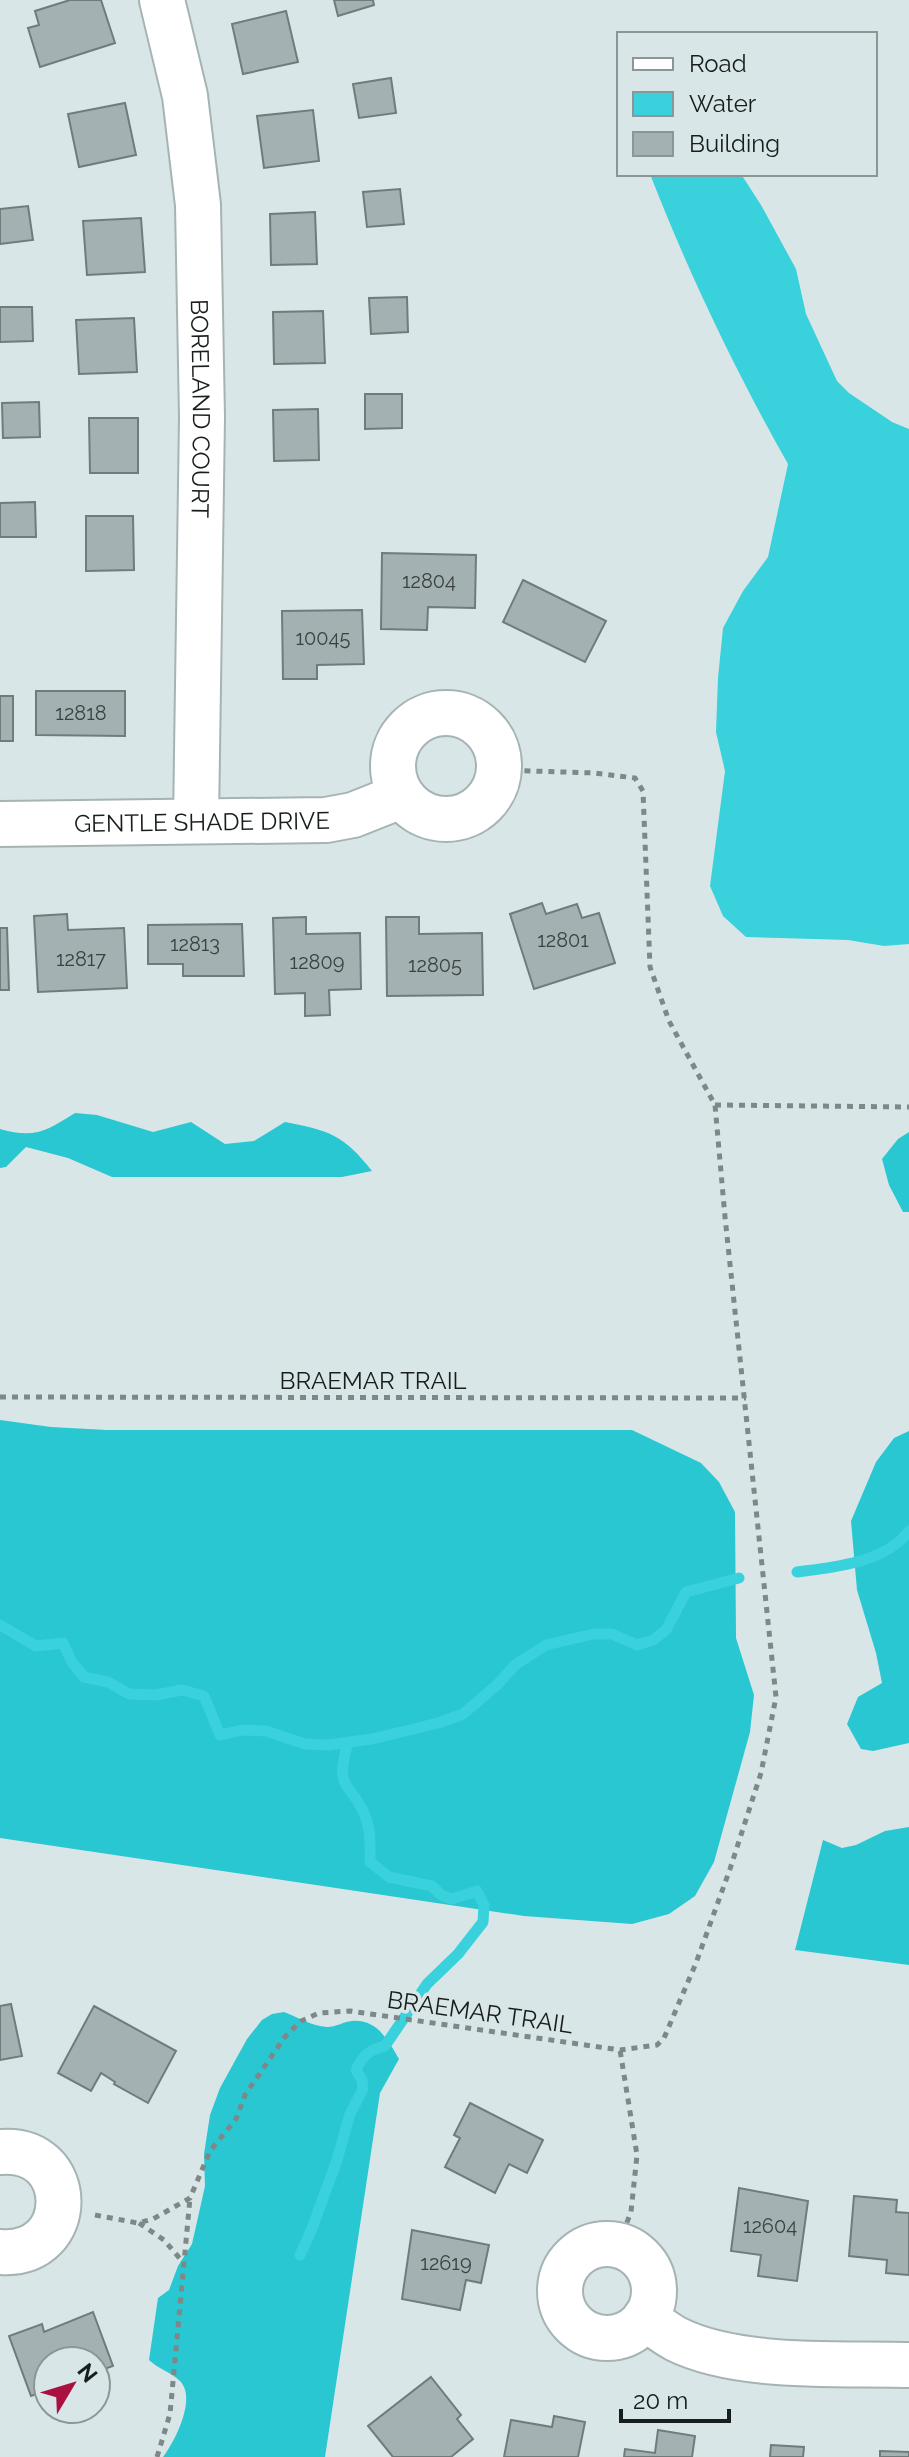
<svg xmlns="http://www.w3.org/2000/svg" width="909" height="2457" viewBox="0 0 909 2457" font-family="Raleway,sans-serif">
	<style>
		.forest { fill: #28c7d1 }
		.water { fill: #39d1db }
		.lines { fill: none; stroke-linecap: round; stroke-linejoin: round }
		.stream { stroke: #39d1db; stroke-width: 11 }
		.building { fill: #a4b1b2; stroke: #707c7c; stroke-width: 2 }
		.minor-casing { stroke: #a6b3b4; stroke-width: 48 }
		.path { stroke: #7f8889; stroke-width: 5; stroke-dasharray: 6 6; stroke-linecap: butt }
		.minor { stroke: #fff; stroke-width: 44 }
		.labels { text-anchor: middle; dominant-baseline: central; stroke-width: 7; stroke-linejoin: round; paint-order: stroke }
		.number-label { font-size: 20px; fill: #3b4242 }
		.street-label { font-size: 24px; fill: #181d1d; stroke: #d9e6e7 }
	</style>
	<rect width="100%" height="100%" fill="#d9e6e7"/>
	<!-- forest -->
	<g class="forest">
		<path d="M 75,1113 L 97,1115 L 153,1132 L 191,1122 L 225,1144 L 254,1141 L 285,1122 C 328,1130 344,1135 372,1171 L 342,1177 L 112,1177 L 68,1158 L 26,1147 L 6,1167 L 0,1168 L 0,1129 C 35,1139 46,1131 75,1113 Z"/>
		<path d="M 909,1132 L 909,1212 L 903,1212 L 889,1185 L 882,1159 L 898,1139 Z"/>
		<path d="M 0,1420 L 51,1427 L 107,1430 L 632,1430 L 701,1463 L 719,1482 L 735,1512 L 736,1638 L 754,1695 L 750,1732 L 714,1862 L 695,1896 L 669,1914 L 632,1924 L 524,1916 L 0,1838 Z"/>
		<path d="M 909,1431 L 909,1743 L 873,1751 L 861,1749 L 847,1724 L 858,1697 L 882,1683 L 876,1653 L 857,1590 L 851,1521 L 876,1462 L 894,1438 Z"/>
		<path d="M 909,1827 L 909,1965 L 795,1950 L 823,1840 L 842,1848 L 856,1845 L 885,1831 Z"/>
		<path d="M 284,2012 C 297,2017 312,2026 327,2027 C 336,2027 343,2022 352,2021 C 377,2019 388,2040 399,2059 L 380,2093 L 325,2457 L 163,2457 C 175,2441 197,2398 180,2381 C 171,2372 158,2369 149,2360 L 158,2298 L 169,2290 L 178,2266 L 192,2244 L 205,2186 L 204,2154 L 210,2115 L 220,2088 L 247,2039 L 262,2020 L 272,2014 Z"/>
	</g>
	<!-- water -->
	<path class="water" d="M 650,174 L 741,174 L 761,205 L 796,269 L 806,314 L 837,381 L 849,393 L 892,422 L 909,429 L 909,944 L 884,946 L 848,940 L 746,937 L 723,916 L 710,886 L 725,771 L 716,732 L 718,678 L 723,628 L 743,591 L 768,557 L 788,464 C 735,370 689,274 650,174 Z"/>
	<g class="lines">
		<!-- stream -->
		<g class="stream">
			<path d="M 797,1572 C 834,1567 885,1563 909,1531"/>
			<path d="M 0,1625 L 36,1646 L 63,1643 L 72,1662 L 84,1677 L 108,1682 L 129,1694 L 156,1695 L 182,1690 L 204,1696 L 220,1735 L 242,1730 L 266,1731 L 305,1744 L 328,1745 L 372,1739 L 438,1723 L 463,1714 L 498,1684 L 515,1665 L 546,1645 L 593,1634 L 612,1634 L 637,1645 L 653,1640 L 666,1630 L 686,1592 L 739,1578"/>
			<path d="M 300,2255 L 311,2231 L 337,2160 L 350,2114 L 363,2089 L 362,2080 L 356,2070 C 363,2055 369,2050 385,2046 L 427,1984 L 458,1954 L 483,1922 L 484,1905 L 477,1891 L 452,1899 L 441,1895 L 432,1886 L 389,1877 L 370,1862 C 370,1848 371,1832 366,1818 C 352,1781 333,1792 348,1743"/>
		</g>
	</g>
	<!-- building -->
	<g class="building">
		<path d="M 70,0 L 101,0 L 115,43 L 40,67 L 28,28 L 39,25 L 35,11 Z"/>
		<path d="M 334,0 L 373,0 L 374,5 L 338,16 Z"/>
		<path d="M 286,11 L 298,62 L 243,74 L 232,24 Z"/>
		<path d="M 391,78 L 396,113 L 359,118 L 353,84 Z"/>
		<path d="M 125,103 L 136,155 L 79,167 L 68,114 Z"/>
		<path d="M 313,110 L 319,161 L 264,168 L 257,116 Z"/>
		<path d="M 400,189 L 404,224 L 367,227 L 363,192 Z"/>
		<path d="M 28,206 L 33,240 L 0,244 L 0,209 Z"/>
		<path d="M 315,212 L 317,264 L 271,265 L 270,214 Z"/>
		<path d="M 141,218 L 145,272 L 87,275 L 83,221 Z"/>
		<path d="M 407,297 L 408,332 L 371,334 L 369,298 Z"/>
		<path d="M 0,307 L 32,307 L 33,341 L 0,342 Z"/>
		<path d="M 323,311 L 325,363 L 274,364 L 273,312 Z"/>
		<path d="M 134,318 L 137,372 L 79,374 L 76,320 Z"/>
		<path d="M 365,394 L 402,394 L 402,428 L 365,429 Z"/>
		<path d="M 39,402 L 40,437 L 3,438 L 2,403 Z"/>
		<path d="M 318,409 L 319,460 L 274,461 L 273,410 Z"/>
		<path d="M 89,418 L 138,418 L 138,473 L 90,473 Z"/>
		<path d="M 35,502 L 36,537 L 0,537 L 0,503 Z"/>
		<path d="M 86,516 L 133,516 L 134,570 L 86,571 Z"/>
		<path d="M 382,553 L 476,555 L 475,608 L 428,607 L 427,630 L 381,629 Z"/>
		<path d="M 523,580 L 606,621 L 585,662 L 503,622 Z"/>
		<path d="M 362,610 L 364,664 L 317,665 L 317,679 L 283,679 L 282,611 Z"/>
		<path d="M 36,691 L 125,691 L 125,736 L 36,735 Z"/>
		<rect x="0" y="696" width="13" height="45"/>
		<path d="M 542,903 L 546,914 L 577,904 L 582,918 L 599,913 L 615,963 L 534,989 L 510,914 Z"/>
		<path d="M 67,914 L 68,930 L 124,928 L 127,988 L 38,992 L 34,916 Z"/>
		<path d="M 306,917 L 306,934 L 360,933 L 361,989 L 329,990 L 330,1015 L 305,1016 L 305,993 L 275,994 L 273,918 Z"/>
		<path d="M 386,917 L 419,917 L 419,934 L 482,933 L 483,995 L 387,996 Z"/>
		<path d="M 242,924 L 244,976 L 183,976 L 183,964 L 148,964 L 148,925 Z"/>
		<path d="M 0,928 L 7,928 L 9,990 L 0,990 Z"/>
		<path d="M 11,2004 L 22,2056 L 0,2060 L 0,2006 Z"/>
		<path d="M 94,2006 L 176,2051 L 148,2103 L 114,2084 L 115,2082 L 101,2073 L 91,2091 L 58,2073 Z"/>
		<path d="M 470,2103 L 543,2140 L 527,2173 L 509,2164 L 495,2193 L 445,2167 L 460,2138 L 454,2135 Z"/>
		<path d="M 739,2188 L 808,2201 L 797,2281 L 758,2276 L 761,2255 L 731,2251 Z"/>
		<path d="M 854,2196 L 897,2200 L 896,2212 L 909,2213 L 909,2275 L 886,2273 L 887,2260 L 849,2256 Z"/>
		<path d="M 412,2230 L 489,2245 L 481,2283 L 466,2280 L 460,2310 L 402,2299 Z"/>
		<path d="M 93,2312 L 113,2366 L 96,2372 L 96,2361 L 48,2361 L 48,2390 L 31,2396 L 9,2336 L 42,2324 L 44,2332 Z"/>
		<path d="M 431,2377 L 461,2415 L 457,2419 L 473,2439 L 451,2457 L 393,2457 L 368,2426 Z"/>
		<path d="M 554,2416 L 585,2422 L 578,2457 L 504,2457 L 511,2420 L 552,2427 Z"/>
		<path d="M 658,2430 L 695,2436 L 692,2457 L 624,2457 L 625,2449 L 655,2453 Z"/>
		<path d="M 771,2445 L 804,2447 L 803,2457 L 770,2457 Z"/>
		<path d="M 880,2451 L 909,2452 L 909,2457 L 880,2457 Z"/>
	</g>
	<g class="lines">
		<defs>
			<g id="minor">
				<path id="s1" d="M 162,0 L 185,96 L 198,205 L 202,417 L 196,821"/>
				<circle cx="446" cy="766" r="53"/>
				<path id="s2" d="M 0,824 L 326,820 L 353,815 L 401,796"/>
				<path d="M 0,2152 C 78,2145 78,2258 0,2252"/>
				<circle cx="607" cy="2291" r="47"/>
				<path d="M 645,2318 C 655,2325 665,2333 676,2339 C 738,2370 840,2363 909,2365"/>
			</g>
		</defs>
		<!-- minor casing -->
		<use href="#minor" class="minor-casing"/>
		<!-- path -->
		<g class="path">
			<path d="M 715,1105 L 909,1107"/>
			<path d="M 0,1397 L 746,1398"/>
			<path d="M 95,2215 L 138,2223 L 153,2219 L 190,2198 L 210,2151 L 236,2119 L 245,2095 L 284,2038 L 301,2021 L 319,2013 L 350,2011 L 620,2050 L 657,2045 L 664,2038 L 696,1963 L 730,1869 L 761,1773 L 776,1697 L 725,1217 L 715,1105 L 669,1021 L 650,967 L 643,791 L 635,778 L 595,773 L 500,770"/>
			<path d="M 139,2223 L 164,2240 L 182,2261"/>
			<path d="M 618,2245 L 631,2212 L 637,2155 L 620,2050"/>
			<path d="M 157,2457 L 170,2414 L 190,2198"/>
		</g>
		<!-- minor -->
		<use href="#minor" class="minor"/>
	</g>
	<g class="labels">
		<!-- number labels -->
		<g class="number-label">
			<text x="429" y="581">12804</text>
			<text x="323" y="638">10045</text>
			<text x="81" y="713">12818</text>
			<text x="563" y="940">12801</text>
			<text x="195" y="944">12813</text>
			<text x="81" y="959">12817</text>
			<text x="317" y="962">12809</text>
			<text x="435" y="965">12805</text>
			<text x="770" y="2226">12604</text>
			<text x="446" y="2263">12619</text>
		</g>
		<!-- street labels -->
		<g class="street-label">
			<text stroke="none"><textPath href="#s1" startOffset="412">BORELAND COURT</textPath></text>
			<text stroke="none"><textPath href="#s2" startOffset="202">GENTLE SHADE DRIVE</textPath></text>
			<text x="373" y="1380">BRAEMAR TRAIL</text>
			<text transform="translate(480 2012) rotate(8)">BRAEMAR TRAIL</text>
		</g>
	</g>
	<!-- legend -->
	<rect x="617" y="32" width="260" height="144" fill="#d9e6e7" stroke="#8c9696" stroke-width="2"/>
	<rect x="633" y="58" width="40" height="12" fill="#ffffff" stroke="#8c9696" stroke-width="2"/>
	<text x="689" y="72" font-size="24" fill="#181d1d">Road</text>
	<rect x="633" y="92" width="40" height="24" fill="#39d1db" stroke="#8c9696" stroke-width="2"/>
	<text x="689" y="112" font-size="24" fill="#181d1d">Water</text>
	<rect x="633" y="132" width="40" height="24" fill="#a4b1b2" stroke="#8c9696" stroke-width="2"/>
	<text x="689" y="152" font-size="24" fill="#181d1d">Building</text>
	<!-- north arrow -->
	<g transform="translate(72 2385) rotate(52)"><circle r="38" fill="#d9e6e7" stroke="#8c9696" stroke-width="2"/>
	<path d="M0-6L14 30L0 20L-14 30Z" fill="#a81140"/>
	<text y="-12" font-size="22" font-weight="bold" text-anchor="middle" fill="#181d1d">N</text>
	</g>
	<!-- scale -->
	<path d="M621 2409v12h108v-12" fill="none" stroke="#181d1d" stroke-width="4"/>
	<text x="633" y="2409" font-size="24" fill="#181d1d" stroke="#d9e6e7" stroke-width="6" paint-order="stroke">20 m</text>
</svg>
